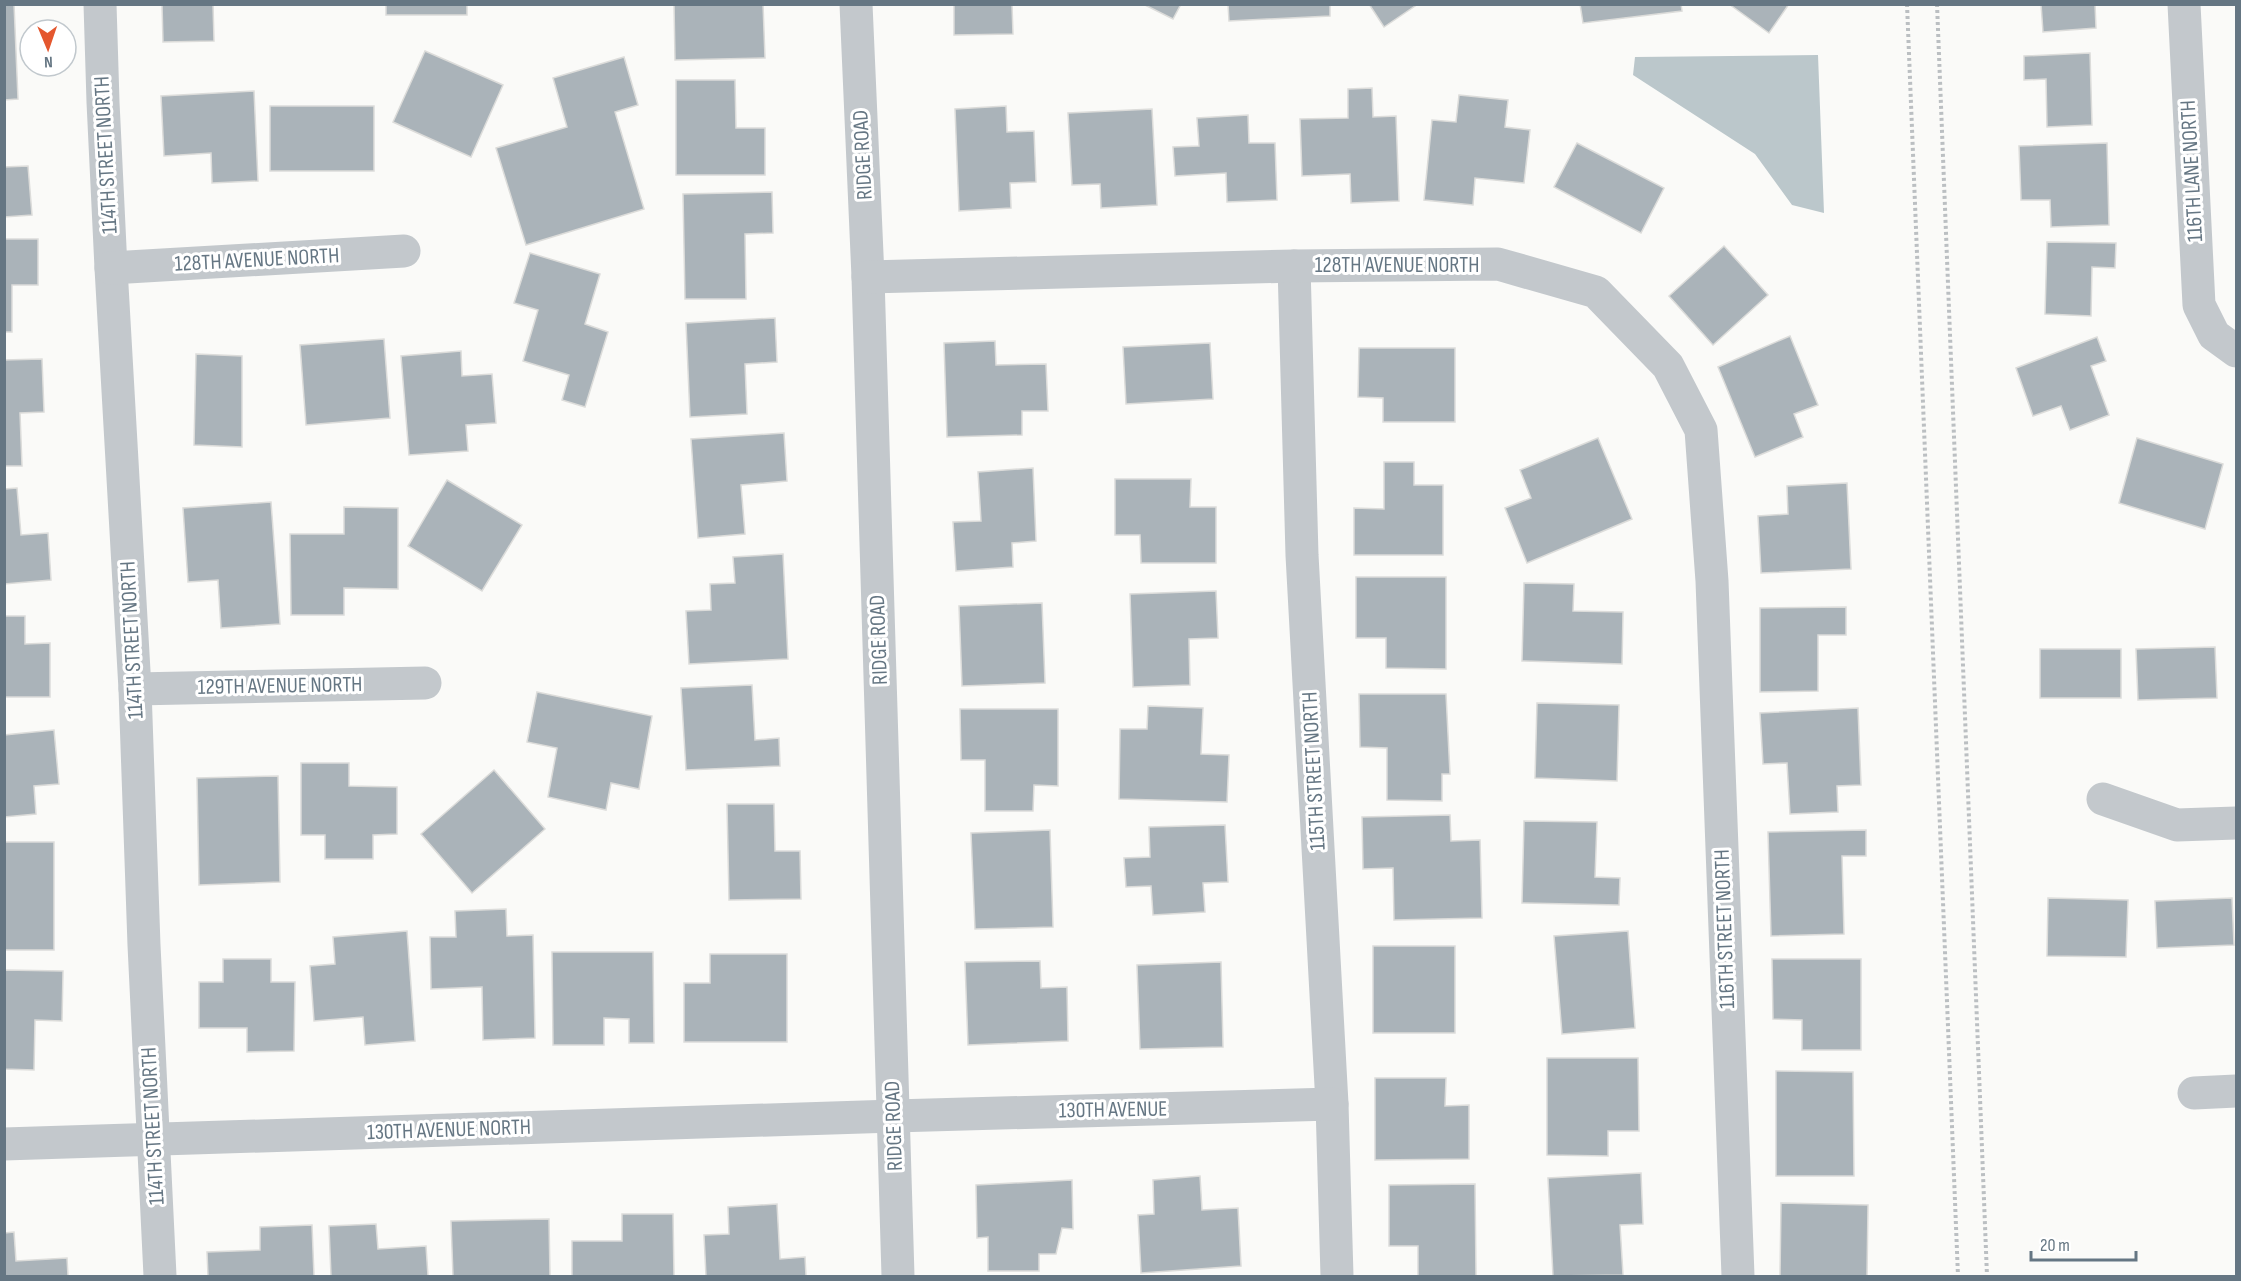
<svg xmlns="http://www.w3.org/2000/svg" width="2241" height="1281" viewBox="0 0 2241 1281" font-family="'Sofia Sans Condensed',sans-serif">
	<style>
		.water { fill: #bbc7cb }
		.building { fill: #aab3b9; stroke: #dcdcda; stroke-width: 1.5 }
		.lines { fill: none; stroke-linecap: round; stroke-linejoin: round }
		.path { stroke: #bbbfc2; stroke-width: 4; stroke-dasharray: 3 3; stroke-linecap: butt }
		.minor { stroke: #c3c8cc; stroke-width: 33 }
		.labels { text-anchor: middle; dominant-baseline: central; stroke-width: 6; stroke-linejoin: round; paint-order: stroke }
		.street-label { font-size: 22px; fill: #657683; stroke: #fff }
	</style>
	<rect width="100%" height="100%" fill="#fafaf8"/>
	<!-- water -->
	<path class="water" d="M 1818,55 L 1824,213 L 1792,205 L 1755,154 L 1633,75 L 1635,57 Z"/>
	<!-- building -->
	<g class="building">
		<path d="M 4,4 L 14,4 L 18,99 L 4,100 Z"/>
		<path d="M 162,4 L 213,4 L 214,41 L 163,42 Z"/>
		<rect x="386" y="4" width="81" height="11"/>
		<path d="M 674,4 L 763,4 L 765,58 L 675,60 Z"/>
		<path d="M 954,4 L 1023,4 L 1012,5 L 1013,34 L 954,35 Z"/>
		<path d="M 1143,4 L 1181,4 L 1173,19 Z"/>
		<path d="M 1228,4 L 1330,4 L 1330,16 L 1229,21 Z"/>
		<path d="M 1369,4 L 1418,4 L 1384,27 Z"/>
		<path d="M 1580,4 L 1681,4 L 1682,11 L 1583,23 Z"/>
		<path d="M 1729,4 L 1789,4 L 1769,33 Z"/>
		<path d="M 2041,4 L 2095,4 L 2096,28 L 2043,32 Z"/>
		<path d="M 425,51 L 503,85 L 471,157 L 393,122 Z"/>
		<path d="M 2090,53 L 2092,125 L 2047,127 L 2046,79 L 2024,80 L 2024,56 Z"/>
		<path d="M 624,57 L 638,105 L 615,112 L 644,209 L 526,245 L 496,148 L 567,127 L 553,78 Z"/>
		<path d="M 676,80 L 735,80 L 736,128 L 765,128 L 765,175 L 676,175 Z"/>
		<path d="M 1372,88 L 1373,117 L 1396,116 L 1399,201 L 1351,203 L 1350,174 L 1302,176 L 1300,119 L 1348,118 L 1348,89 Z"/>
		<path d="M 254,91 L 258,181 L 212,183 L 211,153 L 164,156 L 161,96 Z"/>
		<path d="M 1459,95 L 1508,100 L 1505,127 L 1530,130 L 1524,183 L 1475,178 L 1473,205 L 1424,200 L 1432,120 L 1456,122 Z"/>
		<rect x="270" y="106" width="104" height="65"/>
		<path d="M 1006,106 L 1007,132 L 1034,131 L 1036,182 L 1010,183 L 1011,208 L 959,211 L 955,109 Z"/>
		<path d="M 1152,109 L 1157,205 L 1101,208 L 1100,184 L 1072,185 L 1068,113 Z"/>
		<path d="M 1248,115 L 1249,143 L 1275,143 L 1277,200 L 1227,202 L 1226,173 L 1175,176 L 1173,147 L 1199,146 L 1197,118 Z"/>
		<path d="M 1577,143 L 1664,188 L 1641,233 L 1554,187 Z"/>
		<path d="M 2107,143 L 2109,225 L 2051,227 L 2050,200 L 2021,200 L 2019,146 Z"/>
		<path d="M 28,166 L 32,215 L 4,217 L 4,167 Z"/>
		<path d="M 772,192 L 773,233 L 745,234 L 746,299 L 685,299 L 683,194 Z"/>
		<path d="M 4,239 L 38,239 L 38,285 L 12,285 L 12,332 L 4,332 Z"/>
		<path d="M 2047,242 L 2116,243 L 2115,268 L 2092,267 L 2091,316 L 2045,314 Z"/>
		<path d="M 1724,246 L 1768,295 L 1713,345 L 1669,296 Z"/>
		<path d="M 530,253 L 600,274 L 585,324 L 608,332 L 585,407 L 562,400 L 569,375 L 523,361 L 538,310 L 514,303 Z"/>
		<path d="M 775,318 L 777,362 L 745,364 L 747,414 L 690,417 L 686,323 Z"/>
		<path d="M 1790,336 L 1818,405 L 1794,414 L 1803,437 L 1755,457 L 1718,367 Z"/>
		<path d="M 2097,337 L 2106,361 L 2091,366 L 2109,415 L 2070,430 L 2061,406 L 2033,416 L 2016,368 Z"/>
		<path d="M 384,339 L 390,418 L 306,425 L 300,345 Z"/>
		<path d="M 995,341 L 996,365 L 1046,364 L 1048,411 L 1022,411 L 1022,435 L 947,437 L 944,343 Z"/>
		<path d="M 1210,343 L 1213,399 L 1126,404 L 1123,347 Z"/>
		<path d="M 1359,348 L 1455,348 L 1455,422 L 1383,422 L 1383,398 L 1358,397 Z"/>
		<path d="M 461,351 L 462,376 L 492,374 L 496,423 L 466,425 L 468,451 L 409,455 L 401,356 Z"/>
		<path d="M 196,354 L 242,356 L 242,447 L 194,445 Z"/>
		<path d="M 42,359 L 44,412 L 20,413 L 22,466 L 4,466 L 4,360 Z"/>
		<path d="M 784,433 L 787,481 L 741,485 L 745,534 L 698,538 L 691,439 Z"/>
		<path d="M 1598,438 L 1632,519 L 1527,563 L 1505,508 L 1531,498 L 1520,470 Z"/>
		<path d="M 2137,438 L 2223,464 L 2205,529 L 2119,503 Z"/>
		<path d="M 1384,462 L 1414,462 L 1414,485 L 1443,485 L 1443,555 L 1354,555 L 1354,508 L 1384,509 Z"/>
		<path d="M 1033,468 L 1036,541 L 1012,543 L 1013,567 L 956,571 L 953,522 L 981,521 L 978,472 Z"/>
		<path d="M 1115,479 L 1191,479 L 1190,507 L 1216,507 L 1216,563 L 1141,563 L 1140,535 L 1115,535 Z"/>
		<path d="M 447,480 L 522,525 L 482,591 L 408,546 Z"/>
		<path d="M 1847,483 L 1851,569 L 1761,573 L 1758,516 L 1788,514 L 1787,486 Z"/>
		<path d="M 17,488 L 21,535 L 48,533 L 51,580 L 4,584 L 4,489 Z"/>
		<path d="M 271,502 L 280,624 L 221,628 L 218,580 L 188,582 L 183,508 Z"/>
		<path d="M 344,507 L 398,508 L 398,589 L 344,588 L 344,615 L 291,615 L 290,534 L 344,534 Z"/>
		<path d="M 783,554 L 788,659 L 689,664 L 686,611 L 711,610 L 710,584 L 735,583 L 733,557 Z"/>
		<path d="M 1356,577 L 1446,577 L 1446,669 L 1386,668 L 1386,638 L 1356,638 Z"/>
		<path d="M 1524,583 L 1574,584 L 1573,611 L 1623,612 L 1622,664 L 1522,661 Z"/>
		<path d="M 1216,591 L 1218,638 L 1189,639 L 1190,685 L 1133,687 L 1130,594 Z"/>
		<path d="M 1042,603 L 1045,683 L 962,686 L 959,606 Z"/>
		<path d="M 1846,607 L 1846,635 L 1818,635 L 1818,691 L 1760,692 L 1760,608 Z"/>
		<path d="M 4,616 L 25,616 L 25,644 L 50,643 L 50,697 L 4,697 Z"/>
		<path d="M 2215,647 L 2217,698 L 2138,700 L 2136,649 Z"/>
		<rect x="2040" y="649" width="81" height="49"/>
		<path d="M 752,685 L 755,740 L 779,738 L 780,766 L 686,770 L 681,688 Z"/>
		<path d="M 537,692 L 652,716 L 639,789 L 611,783 L 606,810 L 548,797 L 557,748 L 527,742 Z"/>
		<path d="M 1359,694 L 1446,694 L 1450,774 L 1442,774 L 1442,801 L 1387,800 L 1387,748 L 1360,747 Z"/>
		<path d="M 1537,703 L 1619,705 L 1617,781 L 1535,778 Z"/>
		<path d="M 1148,706 L 1203,708 L 1201,754 L 1229,755 L 1227,802 L 1119,799 L 1120,729 L 1147,729 Z"/>
		<path d="M 1858,708 L 1861,785 L 1837,786 L 1838,812 L 1790,814 L 1787,763 L 1763,764 L 1760,713 Z"/>
		<path d="M 960,709 L 1058,709 L 1058,786 L 1034,785 L 1033,811 L 985,811 L 985,760 L 961,760 Z"/>
		<path d="M 54,730 L 59,784 L 34,786 L 36,814 L 4,817 L 4,735 Z"/>
		<path d="M 301,763 L 349,763 L 349,786 L 397,787 L 397,834 L 373,835 L 373,859 L 325,859 L 325,835 L 301,835 Z"/>
		<path d="M 494,770 L 545,829 L 472,893 L 421,834 Z"/>
		<path d="M 278,776 L 280,882 L 199,885 L 197,778 Z"/>
		<path d="M 727,804 L 774,804 L 775,851 L 800,851 L 801,899 L 729,900 Z"/>
		<path d="M 1450,815 L 1451,841 L 1480,840 L 1482,918 L 1394,920 L 1393,868 L 1363,869 L 1362,817 Z"/>
		<path d="M 1524,821 L 1597,822 L 1595,877 L 1620,878 L 1619,905 L 1522,903 Z"/>
		<path d="M 1225,825 L 1228,882 L 1203,883 L 1205,912 L 1153,915 L 1151,886 L 1126,887 L 1124,858 L 1150,857 L 1149,827 Z"/>
		<path d="M 1050,830 L 1053,927 L 975,929 L 971,833 Z"/>
		<path d="M 1866,830 L 1866,856 L 1842,856 L 1844,934 L 1771,936 L 1768,832 Z"/>
		<rect x="4" y="842" width="50" height="108"/>
		<path d="M 2048,898 L 2128,900 L 2126,957 L 2047,956 Z"/>
		<path d="M 2232,898 L 2234,945 L 2157,948 L 2155,901 Z"/>
		<path d="M 506,909 L 507,936 L 533,935 L 535,1038 L 483,1040 L 482,987 L 431,989 L 430,937 L 456,937 L 455,911 Z"/>
		<path d="M 407,931 L 415,1041 L 365,1045 L 363,1017 L 314,1021 L 310,966 L 335,964 L 333,937 Z"/>
		<path d="M 1628,931 L 1635,1028 L 1562,1034 L 1554,936 Z"/>
		<rect x="1373" y="946" width="82" height="87"/>
		<path d="M 552,952 L 653,952 L 654,1043 L 629,1043 L 629,1019 L 604,1018 L 604,1045 L 553,1045 Z"/>
		<path d="M 710,954 L 787,954 L 787,1042 L 684,1042 L 684,983 L 710,983 Z"/>
		<path d="M 223,959 L 271,959 L 271,982 L 295,982 L 294,1051 L 247,1052 L 247,1028 L 199,1028 L 199,982 L 223,982 Z"/>
		<path d="M 1772,959 L 1861,959 L 1861,1050 L 1802,1050 L 1802,1020 L 1773,1019 Z"/>
		<path d="M 1040,961 L 1041,988 L 1067,987 L 1068,1041 L 968,1045 L 965,962 Z"/>
		<path d="M 1221,962 L 1223,1047 L 1140,1049 L 1137,965 Z"/>
		<path d="M 4,970 L 63,971 L 62,1021 L 35,1020 L 34,1070 L 4,1069 Z"/>
		<path d="M 1547,1058 L 1638,1058 L 1639,1131 L 1608,1131 L 1608,1156 L 1547,1155 Z"/>
		<path d="M 1776,1071 L 1853,1072 L 1854,1176 L 1776,1176 Z"/>
		<path d="M 1375,1078 L 1446,1078 L 1445,1106 L 1469,1105 L 1469,1159 L 1375,1160 Z"/>
		<path d="M 1641,1173 L 1643,1224 L 1620,1225 L 1623,1275 L 1553,1276 L 1548,1178 Z"/>
		<path d="M 1200,1176 L 1202,1210 L 1238,1208 L 1241,1266 L 1141,1273 L 1138,1215 L 1154,1214 L 1153,1180 Z"/>
		<path d="M 1072,1180 L 1073,1229 L 1062,1228 L 1056,1254 L 1039,1254 L 1039,1271 L 988,1271 L 988,1237 L 977,1238 L 976,1185 Z"/>
		<path d="M 1475,1184 L 1476,1276 L 1418,1276 L 1418,1246 L 1389,1246 L 1389,1185 Z"/>
		<path d="M 1781,1203 L 1868,1205 L 1867,1276 L 1780,1276 Z"/>
		<path d="M 777,1204 L 780,1259 L 805,1257 L 806,1276 L 706,1276 L 704,1235 L 729,1234 L 728,1207 Z"/>
		<path d="M 622,1214 L 673,1214 L 674,1276 L 572,1276 L 572,1241 L 622,1241 Z"/>
		<path d="M 549,1219 L 550,1276 L 453,1276 L 451,1221 Z"/>
		<path d="M 376,1224 L 378,1249 L 426,1246 L 428,1276 L 331,1276 L 329,1226 Z"/>
		<path d="M 312,1225 L 314,1276 L 208,1276 L 207,1252 L 260,1250 L 260,1227 Z"/>
		<path d="M 14,1232 L 16,1261 L 67,1258 L 68,1276 L 4,1276 L 4,1233 Z"/>
	</g>
	<g class="lines">
		<!-- path -->
		<g class="path">
			<path d="M 1907,4 L 1958,1276"/>
			<path d="M 1937,4 L 1987,1276"/>
		</g>
		<!-- minor -->
		<g class="minor">
			<path d="M 100,4 L 103,102 L 111,268 L 135,689 L 144,945 L 160,1276"/>
			<path d="M 856,4 L 868,277 L 898,1276"/>
			<path d="M 2184,4 L 2199,305 L 2214,335 L 2236,351"/>
			<path d="M 1294,266 L 1302,555 L 1332,1104 L 1337,1276"/>
			<path d="M 111,268 L 404,251"/>
			<path d="M 868,277 L 1294,266 L 1498,264 L 1596,292 L 1668,366 L 1701,430 L 1712,581 L 1738,1276"/>
			<path d="M 135,689 L 425,683"/>
			<path d="M 2103,799 L 2177,825 L 2236,823"/>
			<path d="M 2194,1093 L 2236,1091"/>
			<path d="M 4,1144 L 894,1116 L 1332,1104"/>
		</g>
	</g>
	<g class="labels">
		<!-- street labels -->
		<g class="street-label">
			<text transform="translate(106 155) rotate(-93)">114TH STREET NORTH</text>
			<text transform="translate(863 155) rotate(-93)">RIDGE ROAD</text>
			<text transform="translate(2192 171) rotate(-93)">116TH LANE NORTH</text>
			<text transform="translate(257 260) rotate(-3)">128TH AVENUE NORTH</text>
			<text x="1397" y="265">128TH AVENUE NORTH</text>
			<text transform="translate(132 640) rotate(-93)">114TH STREET NORTH</text>
			<text transform="translate(879 640) rotate(-92)">RIDGE ROAD</text>
			<text transform="translate(280 686) rotate(-1)">129TH AVENUE NORTH</text>
			<text transform="translate(1314 771) rotate(-93)">115TH STREET NORTH</text>
			<text transform="translate(1725 929) rotate(-92)">116TH STREET NORTH</text>
			<text transform="translate(1113 1110) rotate(-1)">130TH AVENUE</text>
			<text transform="translate(153 1126) rotate(-93)">114TH STREET NORTH</text>
			<text transform="translate(894 1126) rotate(-92)">RIDGE ROAD</text>
			<text transform="translate(449 1130) rotate(-2)">130TH AVENUE NORTH</text>
		</g>
	</g>
	<!-- border -->
	<rect width="2241" height="1281" fill="none" stroke="#657683" stroke-width="12"/>
	<!-- north arrow -->
	<g transform="translate(48 48) rotate(178)"><circle r="28" fill="#ffffff" stroke="#c1c8cd" stroke-width="1.5"/>
	<path d="M0-4.5L10 22L0 15L-10 22Z" fill="#e4572e"/>
	<text y="-9" font-size="16" font-weight="bold" text-anchor="middle" fill="#657683">N</text>
	</g>
	<!-- scale -->
	<path d="M2031 1251v9h105v-9" fill="none" stroke="#657683" stroke-width="3"/>
	<text x="2040" y="1251" font-size="18" fill="#657683" stroke="#ffffff" stroke-width="4.5" paint-order="stroke">20 m</text>
</svg>
